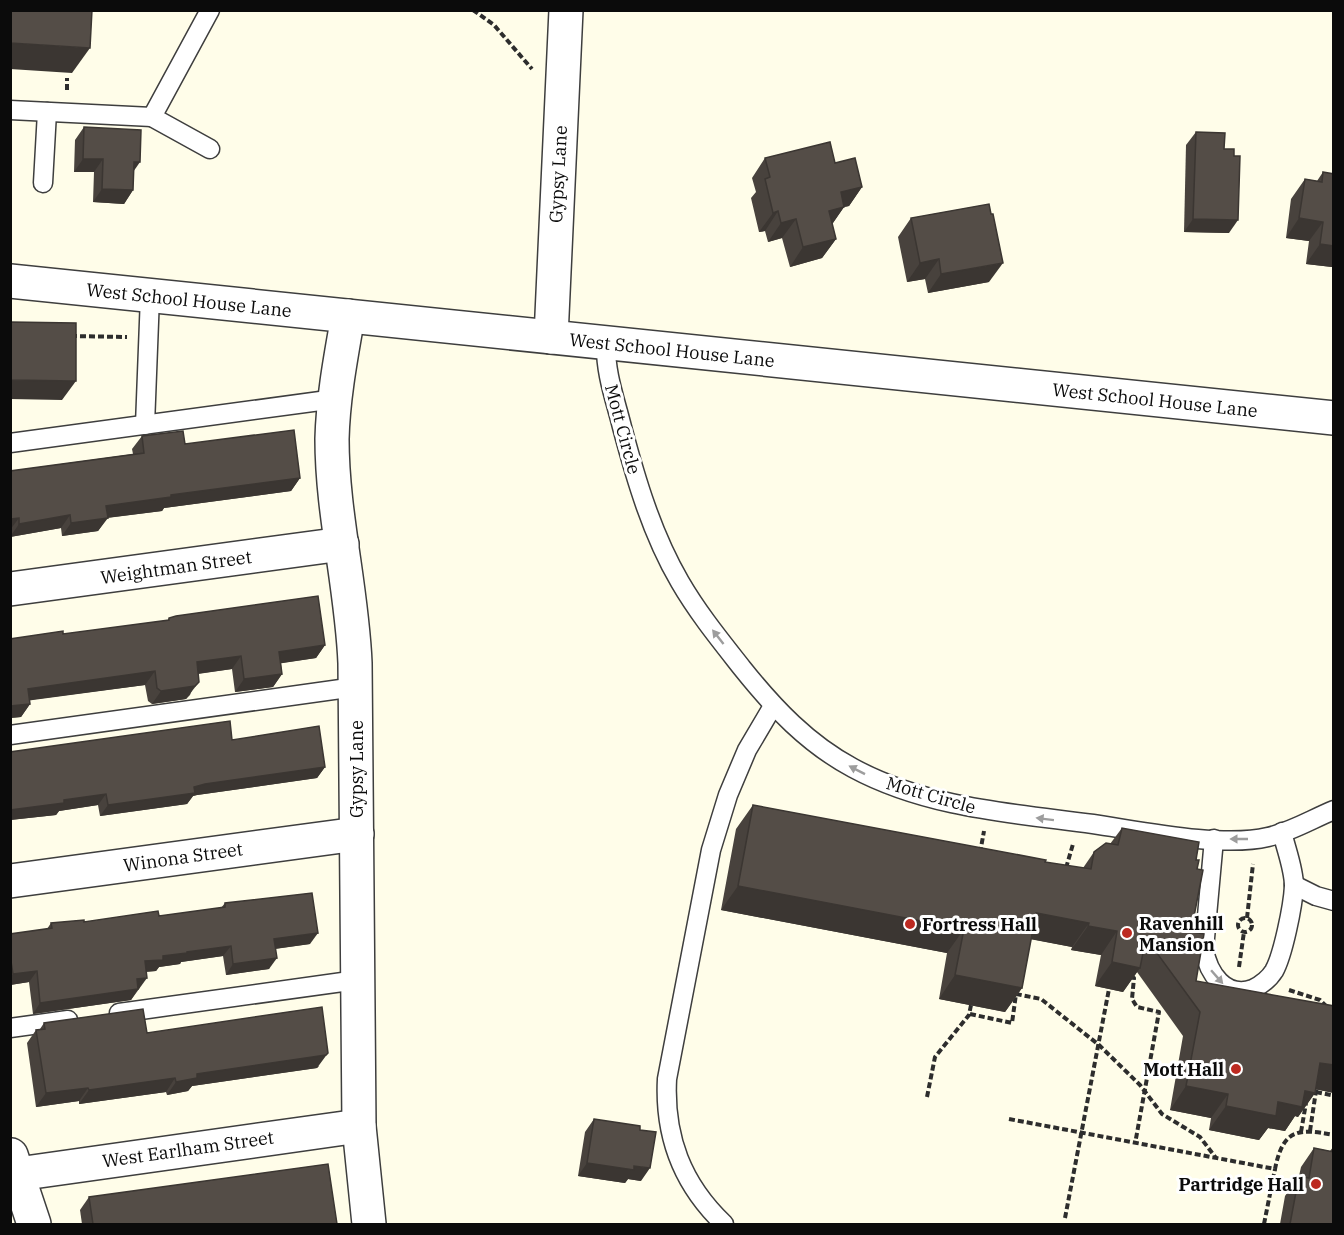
<svg xmlns="http://www.w3.org/2000/svg" width="1344" height="1235" viewBox="0 0 1344 1235" font-family="'IBM Plex Serif',serif">
	<style>
		.lines { fill: none; stroke-linecap: round; stroke-linejoin: round }
		.lane-casing { stroke: #3e3e3e; stroke-width: 21 }
		.street-casing { stroke: #3e3e3e; stroke-width: 36 }
		.path { stroke: #2d2d2d; stroke-width: 4; stroke-dasharray: 6 3; stroke-linecap: butt }
		.lane { stroke: #fff; stroke-width: 18 }
		.street { stroke: #fff; stroke-width: 33 }
		.wall { fill: #48423d }
		.shaded-wall { fill: #3b3632 }
		.building { fill: #544d47; stroke: #3b3632; stroke-width: 1.5 }
		.oneway { fill: #9d9d9d }
		.poi-dot { fill: #bc2a21; stroke: #fff; stroke-width: 2 }
		.labels { text-anchor: middle; dominant-baseline: central; stroke-width: 6; stroke-linejoin: round; paint-order: stroke }
		.street-label { font-size: 18px; fill: #0b0b0b; stroke: #fff }
		.poi-label { font-size: 18px; font-weight: bold; fill: #0b0b0b; stroke: #fff; text-anchor: start }
	</style>
	<rect width="100%" height="100%" fill="#fffde9"/>
	<g class="lines">
		<defs>
			<g id="lane">
				<path d="M 10,110 L 152,117"/>
				<path d="M 210,149 L 152,117 L 210,10"/>
				<path d="M 43,183 L 47,112"/>
				<path d="M 606,343 C 605,372 615,399 622,427 C 636,480 652,534 680,582 C 698,613 720,640 742,668 C 774,708 808,744 853,768 C 927,808 1011,813 1093,824 C 1141,831 1222,848 1268,837 C 1291,832 1312,819 1334,810"/>
				<path d="M 145,425 L 150,296"/>
				<path d="M 10,443 L 335,399"/>
				<path d="M 10,735 L 355,687"/>
				<path d="M 1214,839 L 1204,949 C 1208,973 1225,999 1253,989 C 1261,985 1269,979 1274,971 C 1283,955 1293,906 1294,886 C 1294,869 1286,849 1282,832"/>
				<path d="M 1294,885 L 1316,896 L 1334,901"/>
				<path d="M 119,1013 L 357,980"/>
				<path d="M 10,1028 L 68,1020"/>
				<path d="M 724,1224 C 682,1184 664,1137 667,1079 L 711,850 L 728,795 L 747,750 L 773,706"/>
			</g>
			<g id="street">
				<path d="M 10,281 L 1334,418"/>
				<path d="M 348,316 C 341,356 333,398 332,439 C 332,514 352,588 355,663 L 359,1126 L 369,1224"/>
				<path d="M 551,337 L 566,10"/>
				<path d="M 10,589 L 342,544"/>
				<path d="M 10,881 L 357,834"/>
				<path d="M 11,1155 L 34,1224"/>
				<path d="M 18,1174 L 359,1126"/>
			</g>
		</defs>
		<!-- lane casing -->
		<use href="#lane" class="lane-casing"/>
		<!-- street casing -->
		<use href="#street" class="street-casing"/>
		<!-- path -->
		<g class="path">
			<path d="M 473,10 L 494,25 L 532,69"/>
			<path d="M 67,90 L 67,78"/>
			<path d="M 71,336 L 127,337"/>
			<path d="M 980,853 L 984,831"/>
			<path d="M 1066,868 L 1073,844"/>
			<path d="M 1247,918 L 1253,864"/>
			<circle cx="1245" cy="925" r="7"/>
			<path d="M 1239,967 L 1244,932"/>
			<path d="M 1130,977 L 1134,978 L 1132,999 L 1137,1007 L 1159,1012 L 1135,1144"/>
			<path d="M 1289,990 L 1320,1000 L 1334,1014"/>
			<path d="M 970,1014 L 1012,1023 L 1016,994 L 1041,999 L 1099,1045 L 1140,1085 L 1162,1114 L 1200,1137 L 1216,1158"/>
			<path d="M 1316,1092 L 1331,1095 L 1331,1093"/>
			<path d="M 927,1097 L 935,1057 L 969,1015 L 971,1005"/>
			<path d="M 1009,1119 L 1275,1169 C 1283,1129 1298,1128 1334,1135"/>
			<path d="M 1310,1131 L 1317,1084"/>
			<path d="M 1301,1132 L 1306,1103"/>
			<path d="M 1065,1218 L 1109,989"/>
			<path d="M 1264,1224 L 1275,1169"/>
		</g>
		<!-- lane -->
		<use href="#lane" class="lane"/>
		<!-- street -->
		<use href="#street" class="street"/>
	</g>
	<!-- wall -->
	<g class="wall">
		<path d="M 84,127 L 133,190 L 124,204 L 93,202 L 94,172 L 74,172 L 75,140 Z"/>
		<path d="M 1196,132 L 1224,149 L 1229,233 L 1184,232 L 1186,145 Z"/>
		<path d="M 765,158 L 835,163 L 862,187 L 849,206 L 844,207 L 832,224 L 836,239 L 822,258 L 790,267 L 782,238 L 768,242 L 765,231 L 759,232 L 751,198 L 756,192 L 752,178 Z"/>
		<path d="M 1323,172 L 1334,174 L 1334,270 L 1332,270 L 1332,267 L 1306,264 L 1309,241 L 1286,238 L 1291,199 L 1305,179 L 1317,181 Z"/>
		<path d="M 911,218 L 989,282 L 928,293 L 925,279 L 907,282 L 898,237 Z"/>
		<path d="M 142,436 L 185,444 L 300,478 L 291,491 L 164,508 L 162,511 L 107,518 L 98,531 L 62,536 L 61,528 L 10,537 L 10,471 L 133,454 L 132,449 Z"/>
		<path d="M 169,618 L 325,645 L 316,658 L 281,663 L 282,674 L 273,687 L 235,692 L 232,669 L 198,674 L 190,695 L 186,699 L 152,704 L 148,701 L 145,685 L 29,700 L 30,704 L 21,717 L 10,718 L 10,639 L 63,634 L 167,621 Z"/>
		<path d="M 232,740 L 325,767 L 317,778 L 197,795 L 193,796 L 187,804 L 100,816 L 98,805 L 59,811 L 56,815 L 10,820 L 10,752 Z"/>
		<path d="M 753,805 L 1045,862 L 1083,868 L 1094,852 L 1110,844 L 1122,828 L 1196,860 L 1197,869 L 1191,932 L 1196,981 L 1334,1006 L 1334,1093 L 1315,1089 L 1315,1093 L 1298,1117 L 1295,1116 L 1285,1131 L 1268,1128 L 1259,1140 L 1209,1130 L 1211,1118 L 1170,1110 L 1183,1036 L 1137,972 L 1123,992 L 1095,986 L 1101,955 L 1071,950 L 1072,947 L 1031,939 L 1022,988 L 1005,1012 L 939,999 L 947,953 L 721,910 L 736,829 Z"/>
		<path d="M 225,903 L 310,944 L 275,949 L 269,969 L 226,975 L 223,956 L 181,962 L 180,964 L 159,967 L 156,971 L 146,972 L 139,989 L 131,1000 L 33,1014 L 29,982 L 10,985 L 10,934 L 47,929 L 51,923 L 84,922 L 159,916 L 221,908 Z"/>
		<path d="M 44,1023 L 147,1033 L 319,1066 L 317,1068 L 192,1086 L 188,1091 L 167,1095 L 166,1092 L 79,1104 L 79,1101 L 36,1107 L 27,1043 L 36,1030 L 40,1029 Z"/>
		<path d="M 594,1119 L 641,1181 L 628,1179 L 625,1183 L 578,1176 L 585,1132 Z"/>
		<path d="M 1334,1146 L 1334,1224 L 1280,1224 L 1285,1196 L 1299,1176 L 1301,1167 L 1314,1148 L 1330,1151 Z"/>
		<path d="M 89,1197 L 337,1224 L 82,1224 L 80,1210 Z"/>
	</g>
	<!-- shaded-wall -->
	<g class="shaded-wall">
		<path d="M 10,43 L 90,48 L 72,73 L 10,69 Z"/>
		<path d="M 83,159 L 103,159 L 94,172 L 74,172 Z"/>
		<path d="M 134,162 L 140,162 L 131,175 Z"/>
		<path d="M 862,187 L 849,206 L 844,207 L 831,226 L 815,230 L 841,192 Z"/>
		<path d="M 102,189 L 133,190 L 124,204 L 93,202 Z"/>
		<path d="M 778,211 L 765,231 L 759,232 L 773,213 Z"/>
		<path d="M 1299,218 L 1323,222 L 1309,241 L 1286,238 Z"/>
		<path d="M 796,219 L 782,238 L 768,242 L 781,223 Z"/>
		<path d="M 1193,219 L 1238,220 L 1229,233 L 1184,232 Z"/>
		<path d="M 836,239 L 822,258 L 790,267 L 803,247 Z"/>
		<path d="M 1320,244 L 1334,246 L 1334,265 L 1332,267 L 1306,264 Z"/>
		<path d="M 939,259 L 925,279 L 907,282 L 920,263 Z"/>
		<path d="M 1003,263 L 989,282 L 928,293 L 941,274 Z"/>
		<path d="M 10,380 L 76,381 L 62,400 L 10,399 Z"/>
		<path d="M 300,478 L 291,491 L 164,508 L 162,511 L 97,519 L 106,506 L 171,495 Z"/>
		<path d="M 70,515 L 61,528 L 10,537 L 19,524 Z"/>
		<path d="M 19,518 L 10,530 L 10,519 Z"/>
		<path d="M 108,518 L 98,531 L 62,536 L 71,523 Z"/>
		<path d="M 325,645 L 316,658 L 270,665 L 279,652 Z"/>
		<path d="M 241,656 L 232,669 L 188,675 L 197,662 Z"/>
		<path d="M 155,671 L 145,685 L 18,702 L 28,689 Z"/>
		<path d="M 282,674 L 273,687 L 235,692 L 244,679 Z"/>
		<path d="M 199,682 L 186,699 L 152,704 L 161,691 Z"/>
		<path d="M 30,704 L 21,717 L 10,718 L 10,706 Z"/>
		<path d="M 325,767 L 317,778 L 197,795 L 193,796 L 187,804 L 100,816 L 108,805 L 205,784 Z"/>
		<path d="M 106,794 L 98,805 L 59,811 L 56,815 L 10,820 L 10,810 L 64,800 Z"/>
		<path d="M 738,886 L 964,929 L 947,953 L 721,910 Z"/>
		<path d="M 1036,913 L 1089,923 L 1072,947 L 1019,937 Z"/>
		<path d="M 1088,926 L 1117,931 L 1101,955 L 1071,950 Z"/>
		<path d="M 318,933 L 310,944 L 266,950 L 274,939 Z"/>
		<path d="M 231,946 L 223,956 L 181,962 L 180,964 L 159,967 L 156,971 L 137,972 L 145,961 L 163,956 L 187,952 Z"/>
		<path d="M 277,958 L 269,969 L 226,975 L 233,964 Z"/>
		<path d="M 1112,962 L 1140,968 L 1123,992 L 1095,986 Z"/>
		<path d="M 37,971 L 29,982 L 10,985 L 10,978 L 13,974 Z"/>
		<path d="M 955,975 L 1022,988 L 1005,1012 L 939,999 Z"/>
		<path d="M 147,978 L 139,989 L 129,990 L 137,979 Z"/>
		<path d="M 138,989 L 131,1000 L 33,1014 L 40,1003 Z"/>
		<path d="M 328,1053 L 317,1068 L 192,1086 L 188,1091 L 167,1095 L 176,1082 L 197,1074 Z"/>
		<path d="M 1320,1063 L 1334,1065 L 1334,1093 L 1304,1087 Z"/>
		<path d="M 175,1078 L 166,1092 L 79,1104 L 89,1090 Z"/>
		<path d="M 1186,1086 L 1228,1094 L 1211,1118 L 1170,1110 Z"/>
		<path d="M 88,1088 L 79,1101 L 36,1107 L 46,1093 Z"/>
		<path d="M 1305,1091 L 1315,1093 L 1298,1117 L 1295,1116 L 1285,1131 L 1268,1128 L 1259,1140 L 1209,1130 L 1226,1106 L 1278,1102 Z"/>
		<path d="M 587,1163 L 634,1166 L 650,1168 L 641,1181 L 628,1179 L 625,1183 L 578,1176 Z"/>
	</g>
	<!-- building -->
	<g class="building">
		<path d="M 10,10 L 92,10 L 90,48 L 10,43 Z"/>
		<path d="M 84,127 L 141,130 L 140,162 L 134,162 L 133,190 L 102,189 L 103,159 L 83,159 Z"/>
		<path d="M 1196,132 L 1225,133 L 1224,149 L 1234,149 L 1234,156 L 1240,156 L 1238,220 L 1193,219 Z"/>
		<path d="M 830,142 L 835,163 L 855,158 L 862,187 L 841,192 L 844,207 L 829,211 L 836,239 L 803,247 L 796,219 L 781,223 L 778,211 L 773,213 L 765,179 L 770,177 L 765,158 Z"/>
		<path d="M 1323,172 L 1334,174 L 1334,246 L 1320,244 L 1323,222 L 1299,218 L 1305,179 L 1322,182 Z"/>
		<path d="M 989,204 L 991,214 L 993,214 L 1003,263 L 941,274 L 939,259 L 920,263 L 911,218 Z"/>
		<path d="M 10,322 L 76,323 L 76,381 L 10,380 Z"/>
		<path d="M 294,430 L 300,478 L 171,495 L 171,497 L 106,506 L 108,518 L 71,523 L 70,515 L 19,524 L 19,518 L 10,519 L 10,471 L 144,453 L 142,436 L 183,431 L 185,444 Z"/>
		<path d="M 318,596 L 325,645 L 279,652 L 282,674 L 244,679 L 241,656 L 197,662 L 199,682 L 195,686 L 161,691 L 157,688 L 155,671 L 28,689 L 30,704 L 10,706 L 10,639 L 63,631 L 63,634 L 169,620 L 169,618 L 176,616 Z"/>
		<path d="M 230,721 L 232,740 L 319,726 L 325,767 L 205,784 L 194,787 L 195,793 L 108,805 L 106,794 L 64,800 L 64,803 L 10,810 L 10,752 Z"/>
		<path d="M 753,805 L 1046,860 L 1045,862 L 1091,869 L 1094,852 L 1106,843 L 1118,845 L 1122,828 L 1199,842 L 1196,860 L 1199,860 L 1197,869 L 1203,870 L 1191,932 L 1204,934 L 1196,981 L 1334,1006 L 1334,1065 L 1320,1063 L 1315,1093 L 1305,1091 L 1302,1107 L 1278,1102 L 1276,1116 L 1226,1106 L 1228,1094 L 1186,1086 L 1200,1012 L 1146,938 L 1140,968 L 1112,962 L 1117,931 L 1088,926 L 1089,923 L 1036,913 L 1022,988 L 955,975 L 964,929 L 738,886 Z"/>
		<path d="M 312,893 L 318,933 L 274,939 L 277,958 L 233,964 L 231,946 L 187,952 L 187,953 L 163,956 L 163,960 L 145,961 L 147,978 L 137,979 L 138,989 L 40,1003 L 37,971 L 13,974 L 10,955 L 10,934 L 52,928 L 51,923 L 84,920 L 84,922 L 158,911 L 159,916 L 225,907 L 225,903 Z"/>
		<path d="M 322,1007 L 328,1053 L 326,1055 L 197,1074 L 197,1078 L 176,1082 L 175,1078 L 89,1090 L 88,1088 L 46,1093 L 36,1030 L 45,1029 L 44,1023 L 143,1009 L 147,1033 Z"/>
		<path d="M 594,1119 L 640,1126 L 640,1130 L 656,1132 L 650,1168 L 634,1166 L 634,1170 L 587,1163 Z"/>
		<path d="M 1314,1148 L 1334,1152 L 1334,1224 L 1290,1224 L 1299,1176 L 1309,1178 Z"/>
		<path d="M 328,1164 L 337,1224 L 93,1224 L 89,1197 Z"/>
	</g>
	<!-- one-way arrows -->
	<defs><path id="oneway-solid" d="M-6-.8H1V-3.2L6.5 0L1 3.2V.8H-6Z" transform="scale(1.5)"/></defs>
	<g class="oneway">
		<use href="#oneway-solid" transform="translate(718 637) rotate(-128)"/>
		<use href="#oneway-solid" transform="translate(857 770) rotate(-153)"/>
		<use href="#oneway-solid" transform="translate(1045 819) rotate(-173)"/>
		<use href="#oneway-solid" transform="translate(1239 839) rotate(180)"/>
		<use href="#oneway-solid" transform="translate(1217 977) rotate(49)"/>
	</g>
	<!-- markers -->
	<g class="poi-dot">
		<circle cx="910" cy="924" r="6"/>
		<circle cx="1127" cy="933" r="6"/>
		<circle cx="1236" cy="1069" r="6"/>
		<circle cx="1316" cy="1184" r="6"/>
	</g>
	<g class="labels">
		<!-- street labels -->
		<g class="street-label">
			<text transform="translate(558 174) rotate(-87)">Gypsy Lane</text>
			<text transform="translate(189 300) rotate(6)">West School House Lane</text>
			<text transform="translate(672 350) rotate(6)">West School House Lane</text>
			<text transform="translate(1155 400) rotate(6)">West School House Lane</text>
			<text transform="translate(623 429) rotate(75)">Mott Circle</text>
			<text transform="translate(176 567) rotate(-8)">Weightman Street</text>
			<text transform="translate(356 769) rotate(-90)">Gypsy Lane</text>
			<text transform="translate(931 795) rotate(16)">Mott Circle</text>
			<text transform="translate(183 857) rotate(-8)">Winona Street</text>
			<text transform="translate(188 1149) rotate(-8)">West Earlham Street</text>
		</g>
		<!-- poi labels -->
		<g class="poi-label">
			<text x="1139" y="923">Ravenhill<tspan x="1139" dy="21">Mansion</tspan></text>
			<text x="922" y="924">Fortress Hall</text>
			<text x="1224" y="1069" text-anchor="end">Mott Hall</text>
			<text x="1304" y="1184" text-anchor="end">Partridge Hall</text>
		</g>
	</g>
	<!-- border -->
	<rect width="1344" height="1235" fill="none" stroke="#0b0b0b" stroke-width="24"/>
</svg>
